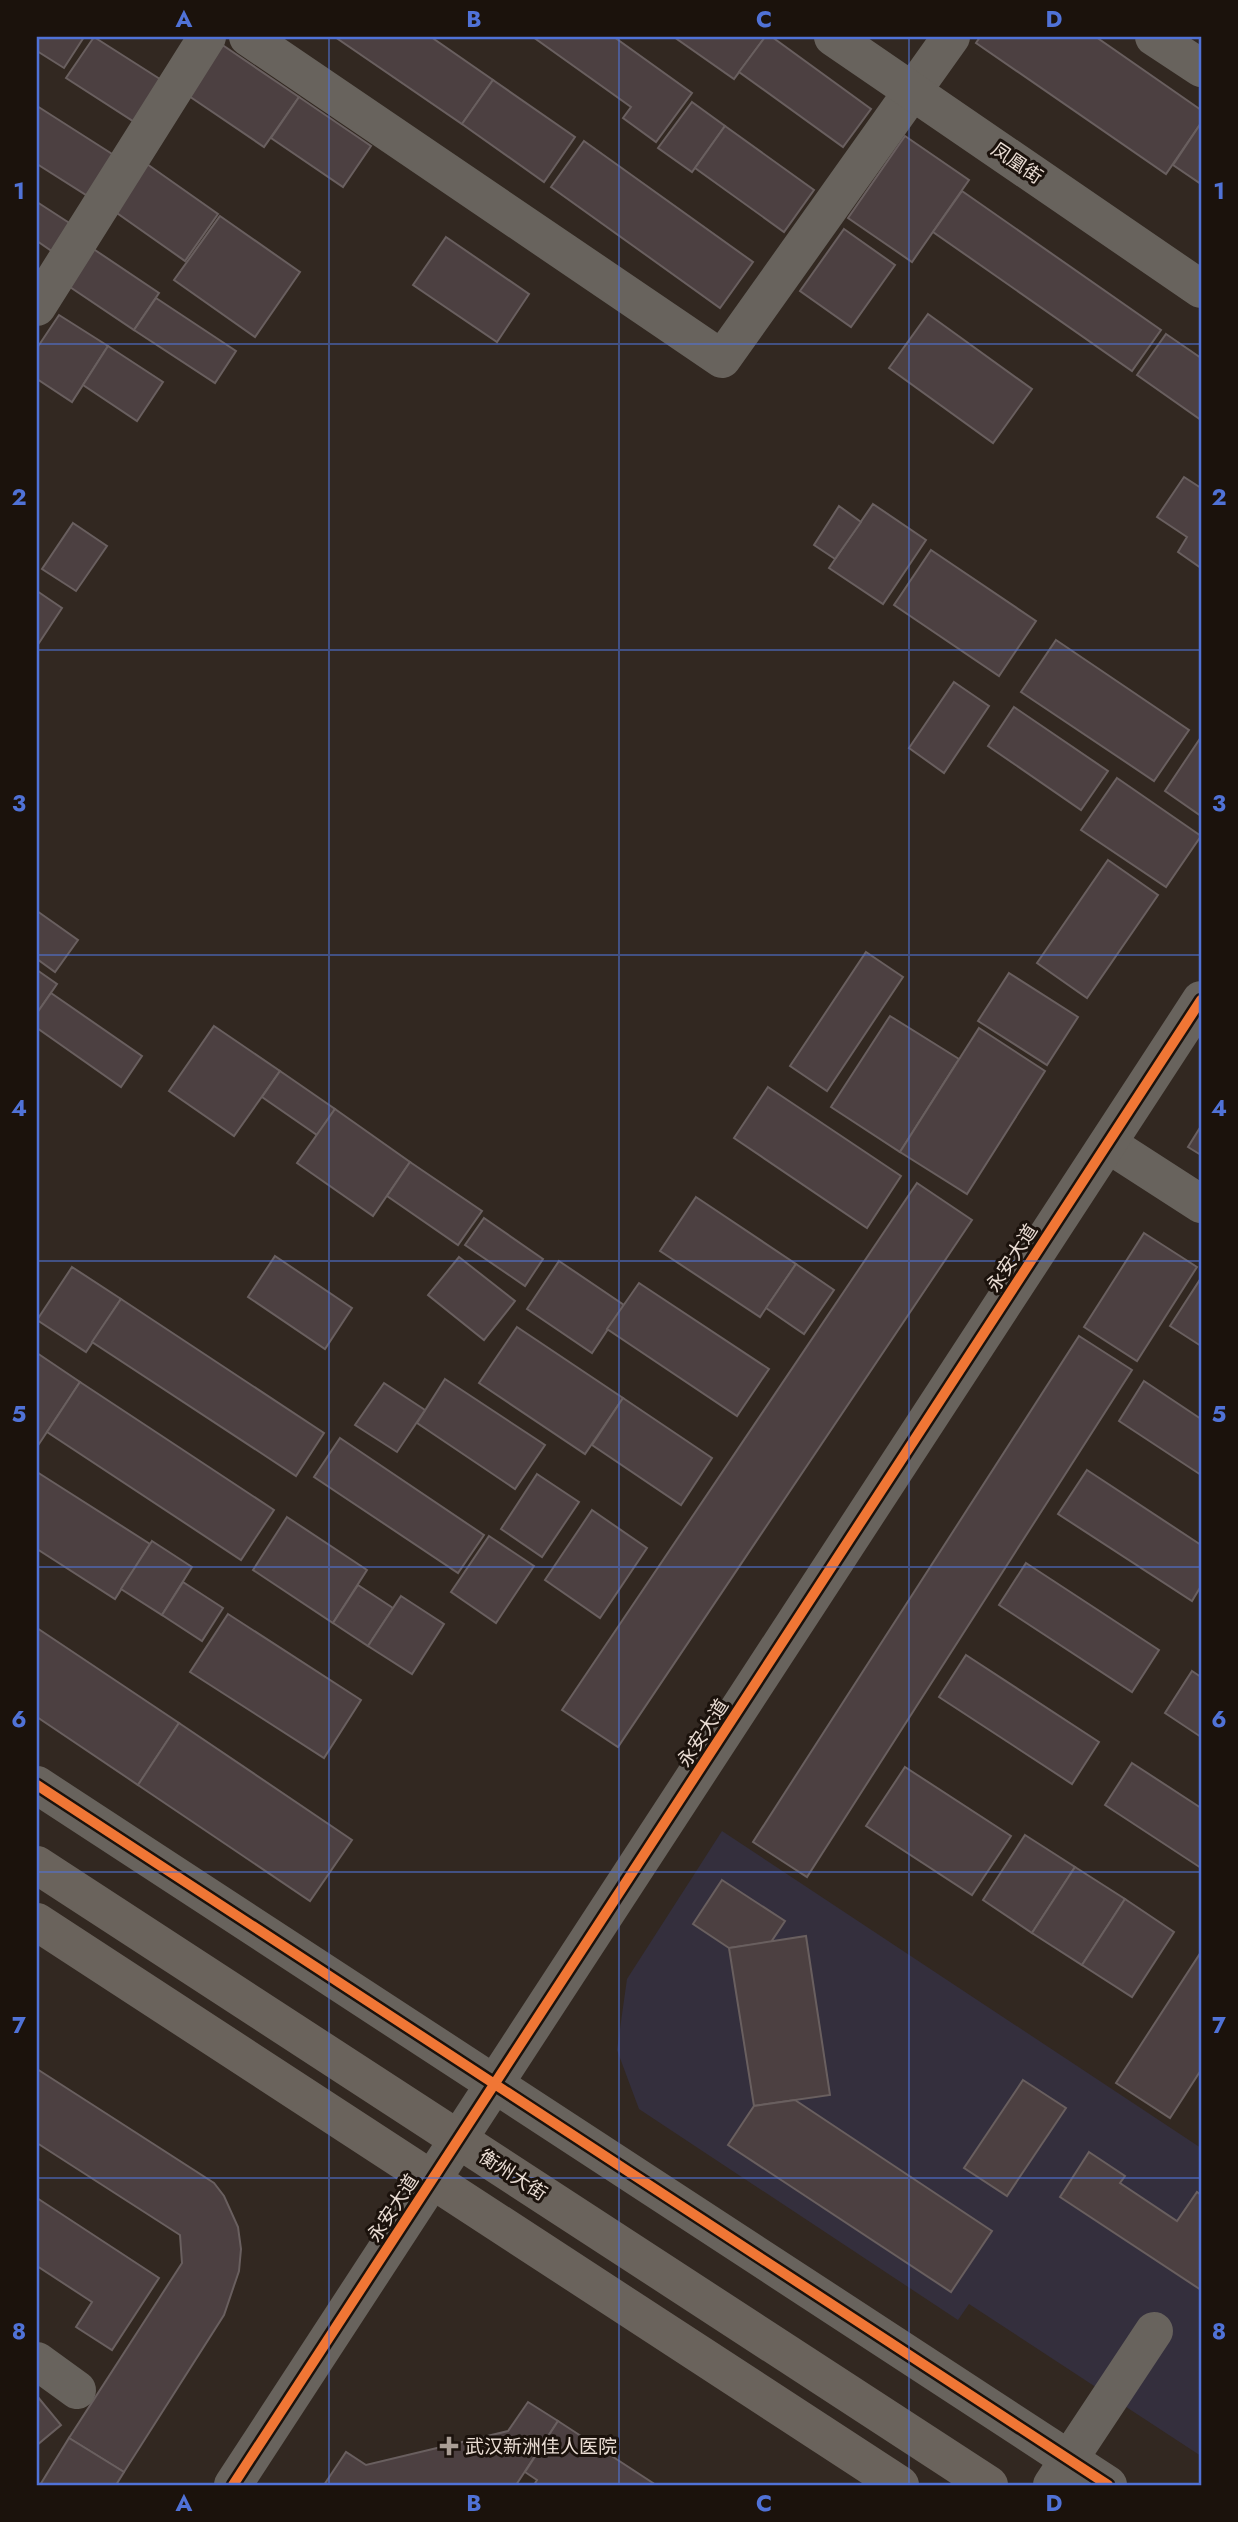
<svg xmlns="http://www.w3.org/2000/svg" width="1238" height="2522" viewBox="0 0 1238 2522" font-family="Jost,'Noto Sans SC',sans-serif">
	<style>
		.commercial { fill: #342f3d }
		.building { fill: #4c4041; stroke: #695f5f; stroke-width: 2 }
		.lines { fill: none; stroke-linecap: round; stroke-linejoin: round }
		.minor { stroke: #68635d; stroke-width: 38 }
		.major { stroke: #6a635c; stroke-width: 38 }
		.cycleway-casing { stroke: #1b120c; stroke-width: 15 }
		.cycleway { stroke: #f07635; stroke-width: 10 }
		.grid { fill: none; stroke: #5072d7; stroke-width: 2; stroke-opacity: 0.55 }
		.poi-dot { fill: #aa9e95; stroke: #1b120c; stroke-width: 2.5 }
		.labels { text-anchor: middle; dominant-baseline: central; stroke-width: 6; stroke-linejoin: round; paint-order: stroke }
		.street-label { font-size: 19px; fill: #eaddd4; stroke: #1b120c }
		.poi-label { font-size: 19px; fill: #eaddd4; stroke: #1b120c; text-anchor: start }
		.neatline { fill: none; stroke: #5072d7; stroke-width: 2.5 }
		.grid-label { font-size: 23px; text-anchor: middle; font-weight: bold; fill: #5072d7 }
	</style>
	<rect width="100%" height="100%" fill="#322821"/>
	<!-- commercial -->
	<path class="commercial" d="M 722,1831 L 1201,2148 L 1201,2456 L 969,2304 L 958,2320 L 639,2109 L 617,2050 L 627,1979 Z"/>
	<!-- building -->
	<g class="building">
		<path d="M 37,37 L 84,37 L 64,68 L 37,51 Z"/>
		<path d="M 94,37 L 163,81 L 136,123 L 66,78 Z"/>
		<path d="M 335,37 L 431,37 L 493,80 L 462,124 Z"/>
		<path d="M 533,37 L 614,37 L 692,93 L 656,142 L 623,118 L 631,107 Z"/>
		<path d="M 674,37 L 765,37 L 734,79 Z"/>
		<path d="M 765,37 L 772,37 L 871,109 L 843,147 L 739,72 Z"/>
		<path d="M 980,37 L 1096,37 L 1201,110 L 1201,123 L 1166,174 L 976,43 Z"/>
		<path d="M 221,44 L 299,97 L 264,147 L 186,94 Z"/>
		<path d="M 493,80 L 575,137 L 544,182 L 462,124 Z"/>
		<path d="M 299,97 L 371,146 L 343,187 L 271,138 Z"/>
		<path d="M 692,102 L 725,126 L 692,172 L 658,148 Z"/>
		<path d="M 37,106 L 120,159 L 94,200 L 37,164 Z"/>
		<path d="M 1201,123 L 1201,184 L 1173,165 Z"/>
		<path d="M 725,126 L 814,190 L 784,232 L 695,168 Z"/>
		<path d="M 905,136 L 969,180 L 912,262 L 848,218 Z"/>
		<path d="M 584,141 L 753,262 L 720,308 L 551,187 Z"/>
		<path d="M 147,164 L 218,214 L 185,261 L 114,211 Z"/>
		<path d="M 962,191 L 1161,330 L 1132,371 L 933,232 Z"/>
		<path d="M 37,202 L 74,226 L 56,254 L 37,241 Z"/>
		<path d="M 220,216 L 300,272 L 255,337 L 174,280 Z"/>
		<path d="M 844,229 L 895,265 L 851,327 L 800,291 Z"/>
		<path d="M 446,237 L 529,294 L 497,342 L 413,285 Z"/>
		<path d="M 92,248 L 159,293 L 134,330 L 67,285 Z"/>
		<path d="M 156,298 L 236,351 L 215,383 L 134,330 Z"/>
		<path d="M 928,314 L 1032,389 L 993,443 L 889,368 Z"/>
		<path d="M 59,315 L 108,346 L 72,402 L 37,379 L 37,348 Z"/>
		<path d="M 1166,334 L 1201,358 L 1201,420 L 1137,375 Z"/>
		<path d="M 108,346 L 163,382 L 137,421 L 83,385 Z"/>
		<path d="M 1184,477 L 1201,488 L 1201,568 L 1178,552 L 1187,537 L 1157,517 Z"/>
		<path d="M 873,504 L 926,540 L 883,604 L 829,568 Z"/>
		<path d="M 839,506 L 861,522 L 835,559 L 814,545 Z"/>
		<path d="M 73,523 L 107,546 L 76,591 L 42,569 Z"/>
		<path d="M 931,550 L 1036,621 L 999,676 L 894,605 Z"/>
		<path d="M 37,591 L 62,608 L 37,646 Z"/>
		<path d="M 1056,640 L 1189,730 L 1154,781 L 1021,692 Z"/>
		<path d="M 954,682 L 989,706 L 944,773 L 909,748 Z"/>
		<path d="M 1014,707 L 1108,771 L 1081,810 L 988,746 Z"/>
		<path d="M 1201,737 L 1201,816 L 1165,791 Z"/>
		<path d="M 1117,778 L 1201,836 L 1166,887 L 1081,830 Z"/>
		<path d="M 1108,860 L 1158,895 L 1087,998 L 1037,963 Z"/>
		<path d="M 37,911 L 78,940 L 55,972 L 37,959 Z"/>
		<path d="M 866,952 L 903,977 L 827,1091 L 790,1066 Z"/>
		<path d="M 37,970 L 57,984 L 37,1013 Z"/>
		<path d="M 1009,973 L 1078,1017 L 1047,1065 L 978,1021 Z"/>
		<path d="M 51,993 L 142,1056 L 121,1087 L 37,1028 L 37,1013 Z"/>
		<path d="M 890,1016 L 959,1059 L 900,1152 L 831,1107 Z"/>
		<path d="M 214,1026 L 280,1071 L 234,1136 L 169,1091 Z"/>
		<path d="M 979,1028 L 1045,1071 L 967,1194 L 900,1152 Z"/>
		<path d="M 280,1071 L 335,1109 L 317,1135 L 262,1097 Z"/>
		<path d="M 768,1087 L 901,1176 L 867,1228 L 734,1138 Z"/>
		<path d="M 335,1109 L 410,1162 L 373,1216 L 297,1163 Z"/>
		<path d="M 1201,1126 L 1201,1155 L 1188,1147 Z"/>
		<path d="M 410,1162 L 482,1211 L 458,1245 L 387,1196 Z"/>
		<path d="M 917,1183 L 972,1220 L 618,1747 L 562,1710 Z"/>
		<path d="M 696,1197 L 796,1264 L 760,1317 L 660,1251 Z"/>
		<path d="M 484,1218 L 543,1259 L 525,1286 L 465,1245 Z"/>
		<path d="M 1144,1233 L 1197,1267 L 1137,1361 L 1084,1327 Z"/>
		<path d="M 275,1256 L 352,1308 L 325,1349 L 248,1297 Z"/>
		<path d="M 459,1257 L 515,1301 L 484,1340 L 428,1295 Z"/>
		<path d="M 559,1261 L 624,1305 L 592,1353 L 527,1309 Z"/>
		<path d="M 796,1264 L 834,1290 L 804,1334 L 766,1308 Z"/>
		<path d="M 72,1267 L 121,1299 L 86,1352 L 37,1320 Z"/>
		<path d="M 1201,1278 L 1201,1346 L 1170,1326 Z"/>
		<path d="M 639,1283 L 769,1369 L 737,1416 L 607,1329 Z"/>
		<path d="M 121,1299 L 324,1433 L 296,1476 L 92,1342 Z"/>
		<path d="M 517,1327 L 623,1398 L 585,1454 L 479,1383 Z"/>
		<path d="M 1079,1336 L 1132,1370 L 807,1877 L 753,1842 Z"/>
		<path d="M 37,1353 L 80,1382 L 37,1447 Z"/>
		<path d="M 445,1379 L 545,1445 L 515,1489 L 417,1423 Z"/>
		<path d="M 1144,1381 L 1201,1419 L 1201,1475 L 1119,1421 Z"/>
		<path d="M 80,1382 L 274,1510 L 241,1560 L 47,1432 Z"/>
		<path d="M 384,1383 L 425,1410 L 397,1452 L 355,1425 Z"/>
		<path d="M 623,1398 L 712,1458 L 681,1505 L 592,1445 Z"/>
		<path d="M 340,1438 L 484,1535 L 458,1573 L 314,1477 Z"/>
		<path d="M 1087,1470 L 1201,1545 L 1201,1586 L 1192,1601 L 1058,1514 Z"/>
		<path d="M 37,1472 L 150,1544 L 115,1599 L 37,1549 Z"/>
		<path d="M 537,1474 L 579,1502 L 542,1557 L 501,1529 Z"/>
		<path d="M 592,1510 L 647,1548 L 600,1618 L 545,1580 Z"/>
		<path d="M 287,1517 L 367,1570 L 333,1623 L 253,1570 Z"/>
		<path d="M 489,1536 L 534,1566 L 496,1623 L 451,1592 Z"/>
		<path d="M 152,1541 L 192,1567 L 162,1615 L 121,1589 Z"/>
		<path d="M 1026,1563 L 1159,1650 L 1132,1692 L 999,1605 Z"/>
		<path d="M 183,1582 L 223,1608 L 202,1641 L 162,1615 Z"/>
		<path d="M 358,1585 L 393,1608 L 368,1646 L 333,1623 Z"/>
		<path d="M 401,1596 L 444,1624 L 412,1674 L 368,1646 Z"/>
		<path d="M 228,1614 L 361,1700 L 324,1758 L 190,1672 Z"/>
		<path d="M 37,1628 L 179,1723 L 138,1785 L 37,1717 Z"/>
		<path d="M 966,1655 L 1099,1742 L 1072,1784 L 939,1697 Z"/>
		<path d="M 1192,1671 L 1201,1677 L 1201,1737 L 1165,1713 Z"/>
		<path d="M 179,1723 L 352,1840 L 310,1901 L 138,1785 Z"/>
		<path d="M 1132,1763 L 1201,1808 L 1201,1868 L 1105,1805 Z"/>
		<path d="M 905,1767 L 1011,1836 L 972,1895 L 866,1826 Z"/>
		<path d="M 1025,1835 L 1075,1867 L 1032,1933 L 983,1900 Z"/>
		<path d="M 1075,1867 L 1125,1899 L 1082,1965 L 1032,1933 Z"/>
		<path d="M 722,1880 L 785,1921 L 771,1942 L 729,1948 L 693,1924 Z"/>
		<path d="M 1125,1899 L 1174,1932 L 1132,1997 L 1082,1965 Z"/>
		<path d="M 806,1936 L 830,2095 L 754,2106 L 729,1948 Z"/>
		<path d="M 1201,1952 L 1201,2070 L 1170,2118 L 1116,2083 Z"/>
		<path d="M 37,2069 L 214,2183 L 224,2196 L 238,2227 L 241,2249 L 239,2271 L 224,2315 L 124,2472 L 69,2438 L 182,2263 L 180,2235 L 37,2143 Z"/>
		<path d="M 1023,2080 L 1066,2108 L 1007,2196 L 964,2168 Z"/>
		<path d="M 795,2100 L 992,2231 L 951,2292 L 728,2145 L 754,2106 Z"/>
		<path d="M 1089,2152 L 1125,2176 L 1120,2183 L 1177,2221 L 1197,2192 L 1201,2195 L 1201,2290 L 1060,2197 Z"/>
		<path d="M 37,2198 L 159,2278 L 112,2350 L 76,2327 L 92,2302 L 37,2266 Z"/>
		<path d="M 37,2396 L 61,2425 L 37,2445 Z"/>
		<path d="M 528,2402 L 558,2421 L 516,2485 L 324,2485 L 346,2452 L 366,2465 L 508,2431 Z"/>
		<path d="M 558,2421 L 656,2485 L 534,2485 L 537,2480 L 525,2472 Z"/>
		<path d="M 69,2438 L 124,2472 L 116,2485 L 40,2485 Z"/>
	</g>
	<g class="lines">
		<!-- minor -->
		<g class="minor">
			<path d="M 248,37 L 722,359 L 951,37"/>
			<path d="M 833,37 L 1201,289"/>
			<path d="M 1154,37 L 1201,68"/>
			<path d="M 37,307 L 207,37"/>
			<path d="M 1108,1144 L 1201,1204"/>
			<path d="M 37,1785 L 1108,2485"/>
			<path d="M 37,2361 L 77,2390"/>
			<path d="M 233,2485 L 1201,1000"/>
			<path d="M 1052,2485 L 1154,2331"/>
		</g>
		<!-- major -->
		<g class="major">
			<path d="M 37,1865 L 989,2485"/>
			<path d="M 37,1922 L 900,2485"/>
		</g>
		<defs>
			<g id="cycleway">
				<path d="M 37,1785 L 1108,2485"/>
				<path d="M 233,2485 L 1201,1000"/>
			</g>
		</defs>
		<!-- cycleway casing -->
		<use href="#cycleway" class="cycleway-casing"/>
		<!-- cycleway -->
		<use href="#cycleway" class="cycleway"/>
	</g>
	<!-- grid -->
	<path class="grid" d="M 329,37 L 329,2485M 619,37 L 619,2485M 909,37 L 909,2485M 37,344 L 1201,344M 37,650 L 1201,650M 37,955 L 1201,955M 37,1261 L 1201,1261M 37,1567 L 1201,1567M 37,1872 L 1201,1872M 37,2178 L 1201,2178"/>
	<!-- markers -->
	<path class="poi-dot" d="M445.5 2435.5h7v7h7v7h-7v7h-7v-7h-7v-7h7z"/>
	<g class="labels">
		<!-- street labels -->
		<g class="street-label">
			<text transform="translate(1017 163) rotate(34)">凤凰街</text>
			<text transform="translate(1012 1258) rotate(-57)">永安大道</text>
			<text transform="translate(703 1733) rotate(-57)">永安大道</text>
			<text transform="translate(513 2175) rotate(33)">衡州大街</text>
			<text transform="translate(393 2208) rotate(-57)">永安大道</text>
		</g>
		<!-- poi labels -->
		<g class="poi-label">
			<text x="465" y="2446">武汉新洲佳人医院</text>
		</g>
	</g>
	<!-- border -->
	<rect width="1238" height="2522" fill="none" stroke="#1b120c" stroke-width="77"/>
	<rect x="38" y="38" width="1162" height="2446" class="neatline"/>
	<g class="grid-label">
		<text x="184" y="27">A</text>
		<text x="474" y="27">B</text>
		<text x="764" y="27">C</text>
		<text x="1054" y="27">D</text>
		<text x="19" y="199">1</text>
		<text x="1219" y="199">1</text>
		<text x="19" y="505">2</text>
		<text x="1219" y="505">2</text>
		<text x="19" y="811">3</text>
		<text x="1219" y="811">3</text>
		<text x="19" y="1116">4</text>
		<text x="1219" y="1116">4</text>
		<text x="19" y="1422">5</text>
		<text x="1219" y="1422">5</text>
		<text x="19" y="1727">6</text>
		<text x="1219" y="1727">6</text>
		<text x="19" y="2033">7</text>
		<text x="1219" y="2033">7</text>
		<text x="19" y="2339">8</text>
		<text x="1219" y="2339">8</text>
		<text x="184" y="2511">A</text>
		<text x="474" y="2511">B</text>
		<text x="764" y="2511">C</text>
		<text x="1054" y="2511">D</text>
	</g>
</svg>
